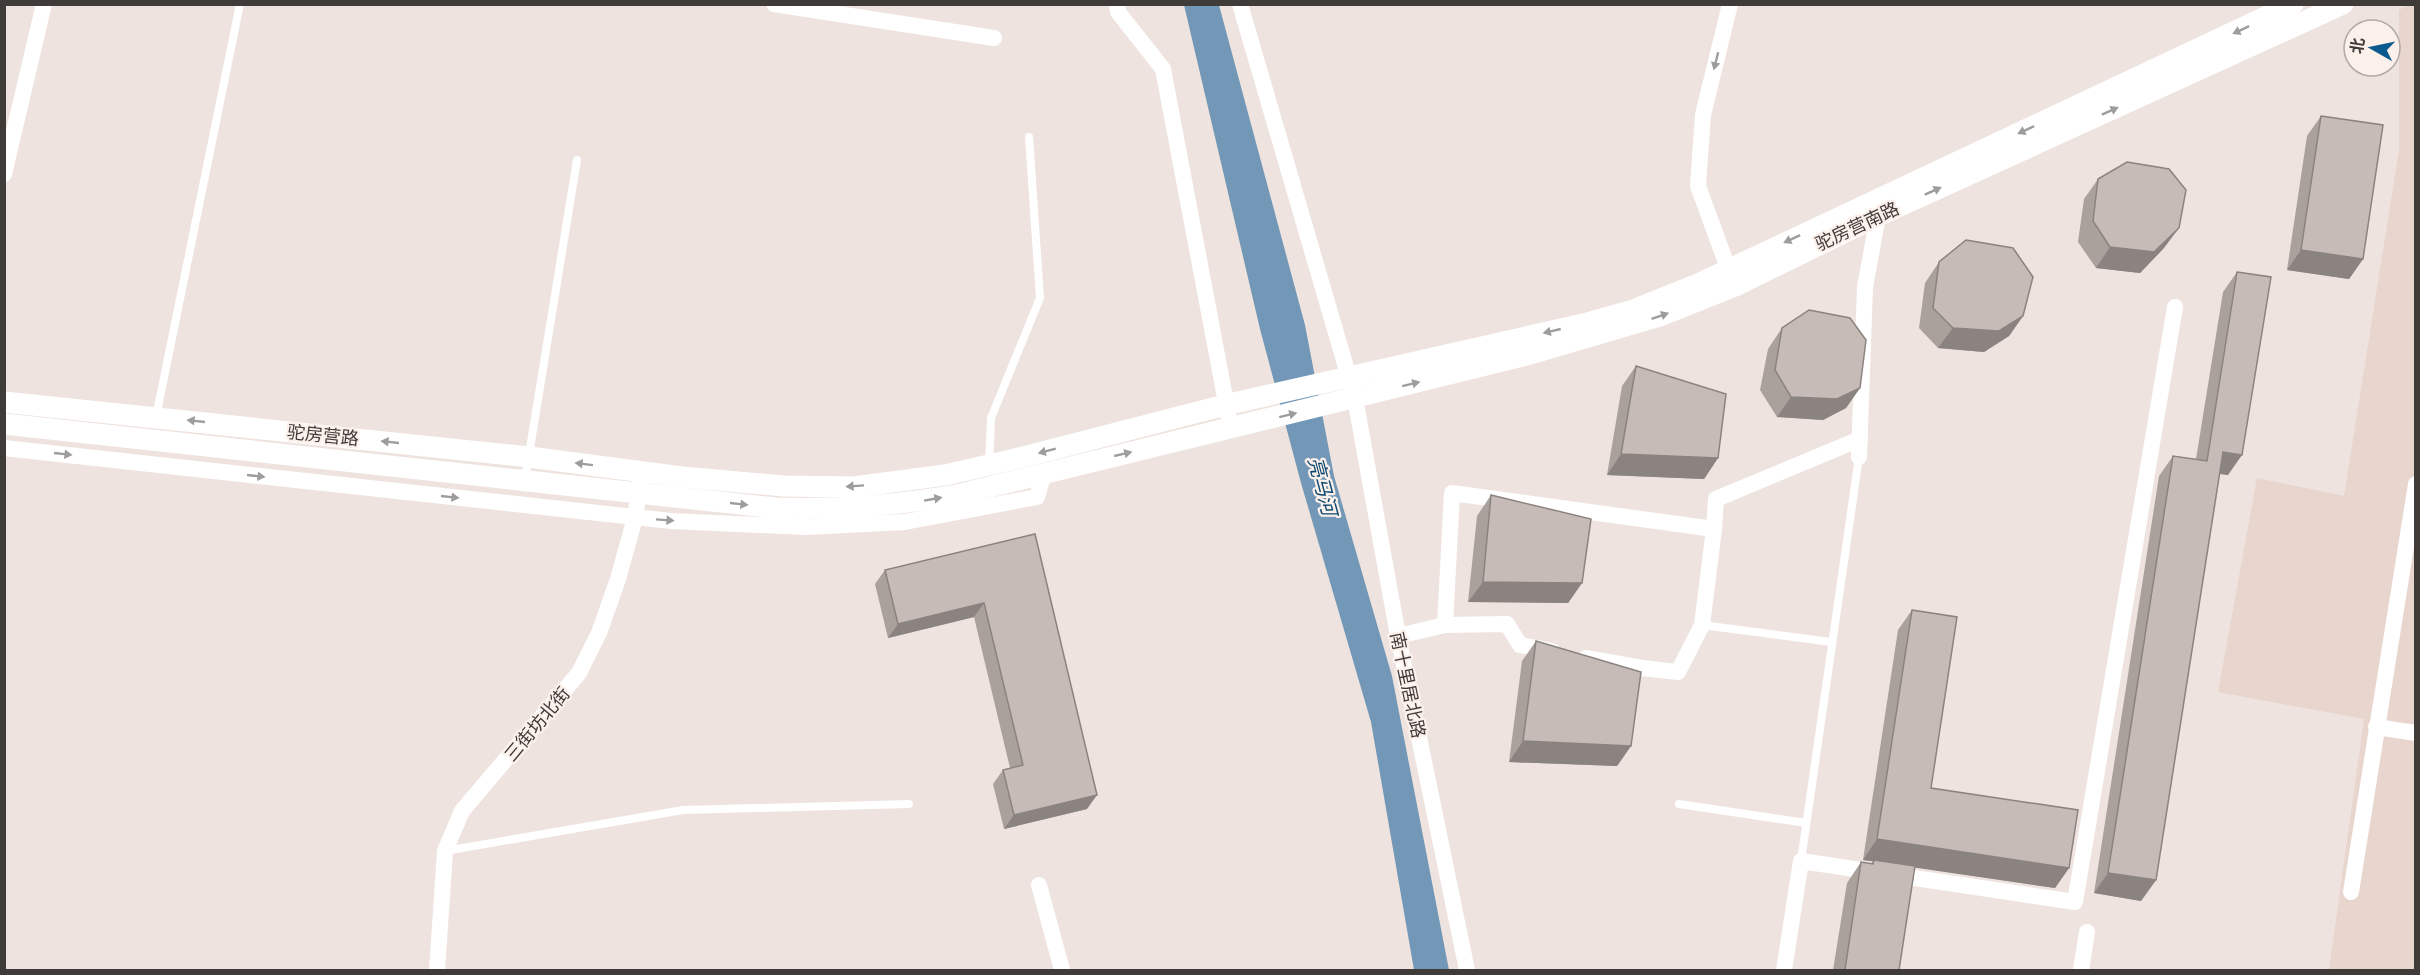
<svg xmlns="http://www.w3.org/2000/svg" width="2420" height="975" viewBox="0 0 2420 975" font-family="'IBM Plex Serif','Noto Sans SC',serif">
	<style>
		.built { fill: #e8d5cd }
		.water { fill: #7398b7 }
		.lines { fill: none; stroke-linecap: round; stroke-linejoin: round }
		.service { stroke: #fff; stroke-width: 8 }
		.minor { stroke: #fff; stroke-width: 16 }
		.tertiary { stroke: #fff; stroke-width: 21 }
		.wall { fill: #aaa19d }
		.shaded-wall { fill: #8b837f }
		.building { fill: #c6bbb6; stroke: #8b837f; stroke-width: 1.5 }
		.oneway { fill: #9f9d9c }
		.labels { text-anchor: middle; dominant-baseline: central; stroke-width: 4.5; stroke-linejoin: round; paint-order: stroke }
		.street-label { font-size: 18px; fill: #3f3b39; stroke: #fcf0eb }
		.water-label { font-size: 20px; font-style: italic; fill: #084771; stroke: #fcf0eb }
	</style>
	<rect width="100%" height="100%" fill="#eee3de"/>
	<!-- built -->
	<path class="built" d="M 2408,5 L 2415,5 L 2415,970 L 2329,970 L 2364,719 L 2218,692 L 2257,478 L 2344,496 L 2399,150 L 2399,10 Z"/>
	<!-- water -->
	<path class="water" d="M 1184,5 L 1219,5 L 1305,325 L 1334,476 L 1392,676 L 1449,970 L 1414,970 L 1371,722 L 1301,483 L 1260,329 Z"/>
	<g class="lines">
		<!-- service -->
		<g class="service">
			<path d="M 156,417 L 240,4"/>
			<path d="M 989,465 L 991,418 L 1040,298 L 1029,137"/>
			<path d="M 525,479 L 577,160"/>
			<path d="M 1702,625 L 1831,642"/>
			<path d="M 1679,804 L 1806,823"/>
			<path d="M 445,851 L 683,810 L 909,804"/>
			<path d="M 1801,861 L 1859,457"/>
		</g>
		<!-- minor -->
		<g class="minor">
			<path d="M 774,4 L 994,38"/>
			<path d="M 1117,4 L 1118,12 L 1163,69 L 1231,429"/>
			<path d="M 1240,4 L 1355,398 L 1398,636 L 1467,970"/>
			<path d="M 1730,4 L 1703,115 L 1698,186 L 1732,279"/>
			<path d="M 4,174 L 44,4"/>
			<path d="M 4,448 L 671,521 L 806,527 L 905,522 L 1037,497 L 1044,473"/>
			<path d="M 1859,457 L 1865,287 L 1878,216"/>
			<path d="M 1445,625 L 1507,624 L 1520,645 L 1552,651"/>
			<path d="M 1398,636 L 1445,625 L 1452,493 L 1714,529 L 1716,499 L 1860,439"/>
			<path d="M 1586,658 L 1642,668 L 1678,672 L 1702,625 L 1714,529"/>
			<path d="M 2376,727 L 2416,733"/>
			<path d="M 1039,885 L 1062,970"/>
			<path d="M 2351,892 L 2416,484"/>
			<path d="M 437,970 L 445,851 L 462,811 L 579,673 L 599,633 L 618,579 L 635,518 L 640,483"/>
			<path d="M 1784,970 L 1801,861 L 2075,902 L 2175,307"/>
			<path d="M 2081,970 L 2087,932"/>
		</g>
		<!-- tertiary -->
		<g class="tertiary">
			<path d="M 4,402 L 529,457 L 682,477 L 784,486 L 854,487 L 945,475 L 1015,459 L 1225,405 L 1583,324 L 1633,310 L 1698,284 L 2293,4"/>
			<path d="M 4,424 L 776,508 C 837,510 897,505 957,495 L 1527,355 L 1660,316 L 1735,286 L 1878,216 L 2343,4"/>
		</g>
	</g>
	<!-- wall -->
	<g class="wall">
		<path d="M 2321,116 L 2363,259 L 2349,279 L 2287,270 L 2307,136 Z"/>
		<path d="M 2098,179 L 2164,248 L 2140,273 L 2096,268 L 2078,242 L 2084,199 Z"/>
		<path d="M 1939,262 L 2023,316 L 2009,336 L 1984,352 L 1938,348 L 1919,328 L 1925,283 Z"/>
		<path d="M 2237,272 L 2228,475 L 2219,474 L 2156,880 L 2141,901 L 2094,893 L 2159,476 L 2173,456 L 2196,459 L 2223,292 Z"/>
		<path d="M 1782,328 L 1860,388 L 1846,408 L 1823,420 L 1777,417 L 1760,390 L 1768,349 Z"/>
		<path d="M 1636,366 L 1718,458 L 1704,479 L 1607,475 L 1622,386 Z"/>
		<path d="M 1491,495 L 1582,583 L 1568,603 L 1468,602 L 1477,516 Z"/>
		<path d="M 1035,534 L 1087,809 L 1004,829 L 993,784 L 1003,770 L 1010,768 L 974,617 L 888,638 L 875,584 L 885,570 Z"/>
		<path d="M 1912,610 L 1931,788 L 2069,868 L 2055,888 L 1914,867 L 1899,970 L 1833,970 L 1847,883 L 1861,862 L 1871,864 L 1873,861 L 1863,860 L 1898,630 Z"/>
		<path d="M 1536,641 L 1631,746 L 1617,766 L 1509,762 L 1522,661 Z"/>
	</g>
	<!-- shaded-wall -->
	<g class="shaded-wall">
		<path d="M 2179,228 L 2164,248 L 2140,273 L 2096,268 L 2110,247 Z"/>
		<path d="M 2301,250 L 2363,259 L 2349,279 L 2287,270 Z"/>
		<path d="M 2023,316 L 2009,336 L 1984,352 L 1938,348 L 1953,328 Z"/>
		<path d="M 1860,388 L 1846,408 L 1823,420 L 1777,417 L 1791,397 Z"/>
		<path d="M 2223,452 L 2242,455 L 2228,475 L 2209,472 Z"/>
		<path d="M 1621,454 L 1718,458 L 1704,479 L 1607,475 Z"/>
		<path d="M 1483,582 L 1582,583 L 1568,603 L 1468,602 Z"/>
		<path d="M 984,603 L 974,617 L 888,638 L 898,624 Z"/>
		<path d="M 1523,741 L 1631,746 L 1617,766 L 1509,762 Z"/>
		<path d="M 1097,795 L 1087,809 L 1004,829 L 1014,815 Z"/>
		<path d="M 1877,839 L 2069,868 L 2055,888 L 1863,860 Z"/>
		<path d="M 2108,873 L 2156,880 L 2141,901 L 2094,893 Z"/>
	</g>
	<!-- building -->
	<g class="building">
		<path d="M 2321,116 L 2383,125 L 2363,259 L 2301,250 Z"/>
		<path d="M 2127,162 L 2169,169 L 2186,190 L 2179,228 L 2154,252 L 2110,247 L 2093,221 L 2098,179 Z"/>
		<path d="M 1966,240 L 2013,248 L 2033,277 L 2023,316 L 1999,331 L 1953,328 L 1933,308 L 1939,262 Z"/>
		<path d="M 2237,272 L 2271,277 L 2242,455 L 2223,452 L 2156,880 L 2108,873 L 2173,456 L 2207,461 Z"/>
		<path d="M 1809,310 L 1850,318 L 1866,340 L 1860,388 L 1837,399 L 1791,397 L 1775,370 L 1782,328 Z"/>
		<path d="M 1636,366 L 1726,394 L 1718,458 L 1621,454 Z"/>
		<path d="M 1491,495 L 1591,519 L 1582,583 L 1483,582 Z"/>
		<path d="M 1035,534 L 1097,795 L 1014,815 L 1003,770 L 1023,765 L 984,603 L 898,624 L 885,570 Z"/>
		<path d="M 1912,610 L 1957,617 L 1931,788 L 2078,810 L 2069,868 L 1877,839 Z"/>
		<path d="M 1536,641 L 1641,672 L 1631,746 L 1523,741 Z"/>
		<path d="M 1874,860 L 1915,866 L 1899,970 L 1845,970 L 1861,862 L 1873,864 Z"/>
	</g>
	<!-- one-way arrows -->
	<defs><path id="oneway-solid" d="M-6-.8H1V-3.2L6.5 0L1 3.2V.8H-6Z" transform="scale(1.5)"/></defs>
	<g class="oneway">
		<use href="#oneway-solid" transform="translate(2241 30) rotate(155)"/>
		<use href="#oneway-solid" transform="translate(1716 61) rotate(104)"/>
		<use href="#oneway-solid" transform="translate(2110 111) rotate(-24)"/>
		<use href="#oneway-solid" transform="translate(2026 130) rotate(155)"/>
		<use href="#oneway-solid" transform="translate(1933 191) rotate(-24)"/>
		<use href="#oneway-solid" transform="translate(1792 239) rotate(155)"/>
		<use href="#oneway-solid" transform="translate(1660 316) rotate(-19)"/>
		<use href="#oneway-solid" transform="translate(1552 331) rotate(167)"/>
		<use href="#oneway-solid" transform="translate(1411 384) rotate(-14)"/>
		<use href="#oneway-solid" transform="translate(1288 415) rotate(-14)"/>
		<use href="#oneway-solid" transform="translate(196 421) rotate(-174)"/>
		<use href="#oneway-solid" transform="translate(390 442) rotate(-174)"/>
		<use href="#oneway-solid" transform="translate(1047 451) rotate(165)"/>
		<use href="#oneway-solid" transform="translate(63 454) rotate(6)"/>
		<use href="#oneway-solid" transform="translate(1123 454) rotate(-13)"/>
		<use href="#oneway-solid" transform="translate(584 464) rotate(-173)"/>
		<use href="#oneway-solid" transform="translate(256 476) rotate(6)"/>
		<use href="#oneway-solid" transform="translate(855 486) rotate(176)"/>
		<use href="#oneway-solid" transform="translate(450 497) rotate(6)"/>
		<use href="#oneway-solid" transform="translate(933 499) rotate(-10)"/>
		<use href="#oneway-solid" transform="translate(739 504) rotate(6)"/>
		<use href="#oneway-solid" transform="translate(665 520) rotate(4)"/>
	</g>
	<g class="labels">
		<!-- street labels -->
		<g class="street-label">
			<text transform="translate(1857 226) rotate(-25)">驼房营南路</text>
			<text transform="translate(323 435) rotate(6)">驼房营路</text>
			<text transform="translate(1408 685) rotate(78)">南十里居北路</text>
			<text transform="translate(537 724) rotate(-50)">三街坊北街</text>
		</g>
		<!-- water labels -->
		<g class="water-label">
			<text transform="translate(1323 486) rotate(75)">亮马河</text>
		</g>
	</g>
	<!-- border -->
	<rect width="2420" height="975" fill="none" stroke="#3f3b39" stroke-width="12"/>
	<!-- north arrow -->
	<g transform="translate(2372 48) rotate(279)"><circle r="28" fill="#fcf0eb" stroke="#b0a8a4" stroke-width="1.5"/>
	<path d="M0-4.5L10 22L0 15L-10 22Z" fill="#0b5a8d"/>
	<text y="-9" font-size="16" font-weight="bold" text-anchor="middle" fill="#3f3b39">北</text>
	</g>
</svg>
